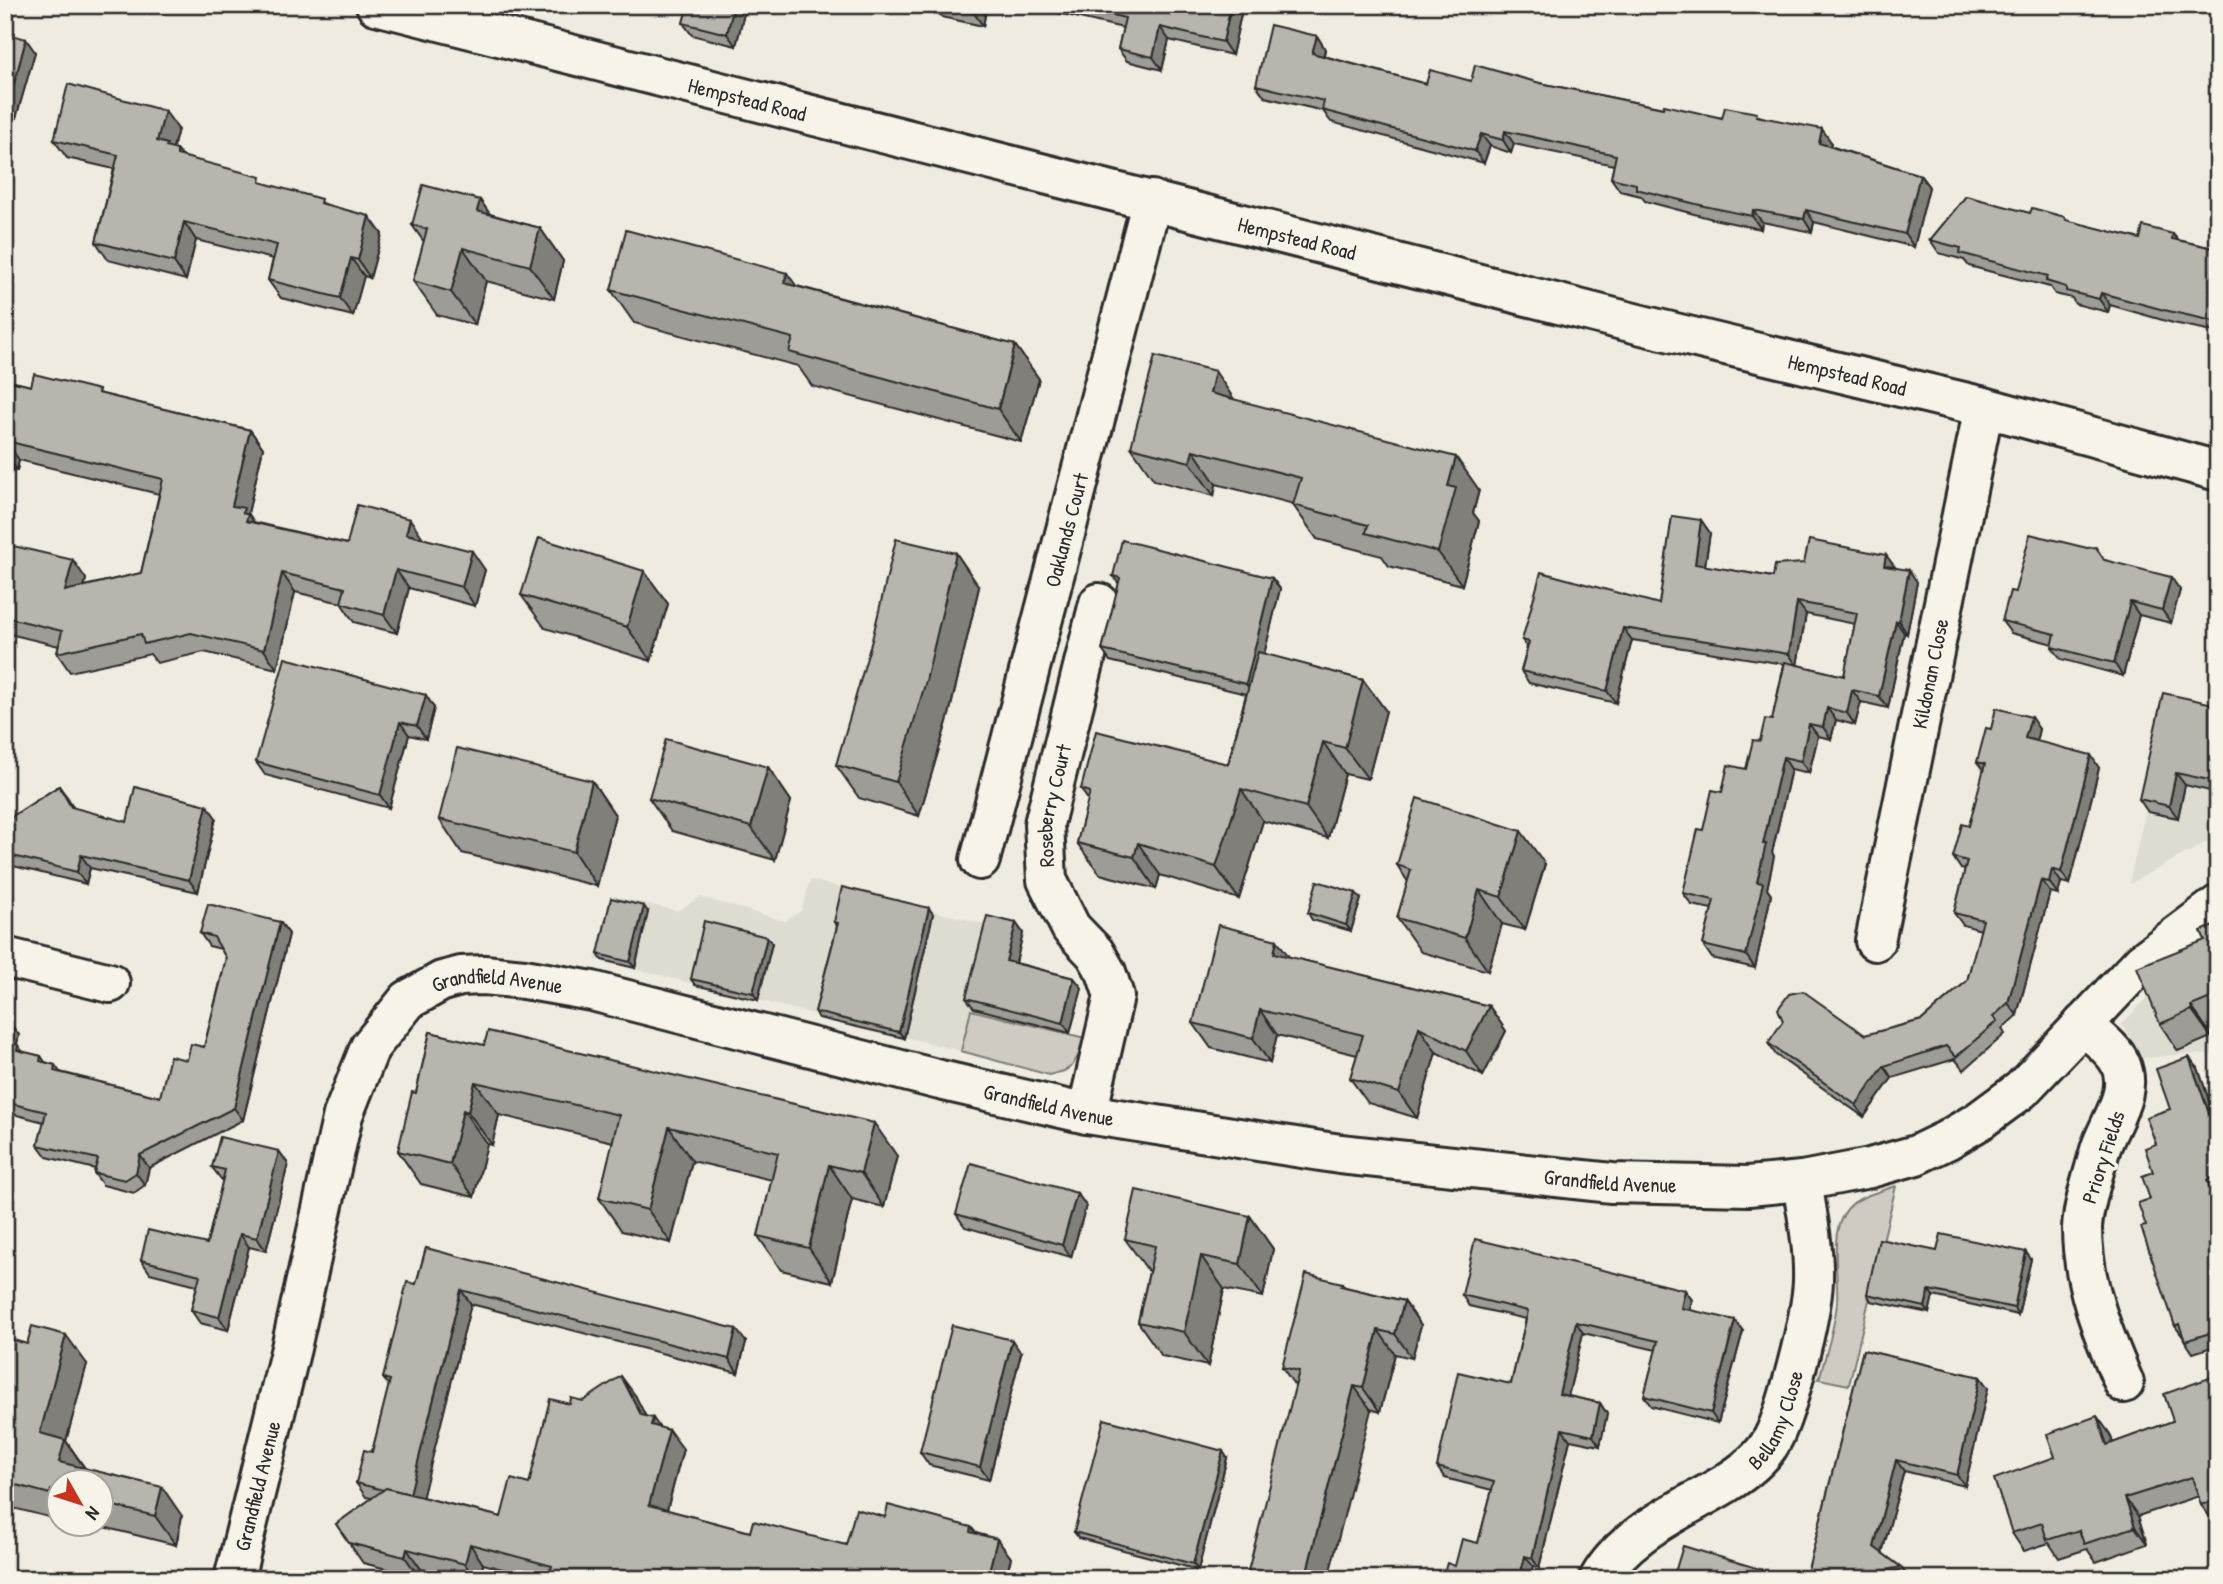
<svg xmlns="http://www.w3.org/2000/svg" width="2223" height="1584" viewBox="0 0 2223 1584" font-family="'Patrick Hand',sans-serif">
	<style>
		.built { fill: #dedbd1 }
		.green { fill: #cfcbc2; stroke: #7d7b76; stroke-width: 2 }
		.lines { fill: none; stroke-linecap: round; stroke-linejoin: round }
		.street-casing { stroke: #2b2b2b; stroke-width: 44 }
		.primary-casing { stroke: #2b2b2b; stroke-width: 44 }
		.street { stroke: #f7f3e8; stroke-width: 38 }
		.primary { stroke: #f7f3e8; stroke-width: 38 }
		.wall { fill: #9e9c96; stroke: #2b2b2b; stroke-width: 2; fill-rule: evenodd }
		.shaded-wall { fill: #817f7a; stroke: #2b2b2b; stroke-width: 2 }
		.building { fill: #b8b5ae; stroke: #2b2b2b; stroke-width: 2 }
		.labels { text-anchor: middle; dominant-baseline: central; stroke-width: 7; stroke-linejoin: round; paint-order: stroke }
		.street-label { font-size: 21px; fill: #2b2b2b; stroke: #f7f3e8 }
	</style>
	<rect width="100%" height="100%" fill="#efebe0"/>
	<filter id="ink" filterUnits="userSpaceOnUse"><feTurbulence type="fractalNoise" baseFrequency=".0143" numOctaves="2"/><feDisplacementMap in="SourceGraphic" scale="14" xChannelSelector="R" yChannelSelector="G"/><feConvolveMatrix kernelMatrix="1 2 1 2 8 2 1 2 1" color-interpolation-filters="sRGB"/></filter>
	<g filter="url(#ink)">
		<!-- built -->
		<g class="built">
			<path d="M 2170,702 L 2218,714 L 2218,836 L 2129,884 Z"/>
			<path d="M 810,880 L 992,926 L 961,1051 L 595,959 L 613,896 L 678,911 L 700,897 L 785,921 L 802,910 Z"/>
			<path d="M 2218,941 L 2218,1055 L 2189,1054 L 2143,1058 L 2122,1024 L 2168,977 Z"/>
		</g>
		<!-- green -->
		<g class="green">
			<path d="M 971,1010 L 1085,1038 L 1078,1056 L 1072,1066 L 1064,1071 L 1049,1075 L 961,1051 Z"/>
			<path d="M 1896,1186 L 1849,1385 L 1819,1379 C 1826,1354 1834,1330 1837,1304 C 1840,1271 1823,1218 1860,1199 C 1871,1193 1885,1190 1896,1186 Z"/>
		</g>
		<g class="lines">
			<defs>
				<g id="street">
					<path id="s1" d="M 980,860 L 1152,200"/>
					<path id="s2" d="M 1875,941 L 1984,407"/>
					<path d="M 5,957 L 110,983"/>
					<path d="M 2083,1024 C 2094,1036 2113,1048 2120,1063 C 2134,1093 2109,1122 2100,1150 C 2094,1172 2083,1206 2082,1228 C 2082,1283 2103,1334 2124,1383"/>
					<path id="s3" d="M 1087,1114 L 1114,996 L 1106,972 L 1095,953 L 1071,928 L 1047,880 L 1044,824 L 1099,603"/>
					<path id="s4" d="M 234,1579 L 291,1348 L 343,1115 L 370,1047 L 408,1000 L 442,981 L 461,976 L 484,975 L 524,979 L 592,991 L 940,1080 L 1087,1114 L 1340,1154 L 1612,1183 L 1748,1186 L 1802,1181 L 1870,1168 L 1916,1155 L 1947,1140 L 1979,1121 L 2021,1090 L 2142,962 L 2218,905"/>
					<path id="s5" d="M 1599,1579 C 1625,1533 1682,1510 1725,1484 C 1741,1474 1759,1461 1769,1445 C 1786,1420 1812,1312 1813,1281 C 1814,1247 1807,1214 1802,1181"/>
				</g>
				<g id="primary">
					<path id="s6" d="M 376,5 L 1642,325 L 1984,407 L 2218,471"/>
				</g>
			</defs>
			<!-- street casing -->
			<use href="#street" class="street-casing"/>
			<!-- primary casing -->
			<use href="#primary" class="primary-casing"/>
			<!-- street -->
			<use href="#street" class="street"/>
			<!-- primary -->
			<use href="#primary" class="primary"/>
		</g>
		<!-- wall -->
		<g class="wall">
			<path d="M 688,5 L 746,5 L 736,46 L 692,35 L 683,23 Z"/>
			<path d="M 934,5 L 987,5 L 983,26 L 942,17 Z"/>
			<path d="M 1023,5 L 1235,5 L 1241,14 L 1232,55 L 1169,40 L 1162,70 L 1127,61 L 1118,49 L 1123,28 Z"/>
			<path d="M 5,33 L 35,52 L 16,118 L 5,115 Z"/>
			<path d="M 1317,36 L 1325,49 L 1324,56 L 1426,84 L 1471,81 L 1540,83 L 1663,108 L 1722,118 L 1759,116 L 1831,142 L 1830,146 L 1920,175 L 1929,187 L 1914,247 L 1814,222 L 1812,232 L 1762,222 L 1761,229 L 1713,219 L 1645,201 L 1641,196 L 1620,191 L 1611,178 L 1614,165 L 1514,144 L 1511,153 L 1490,146 L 1484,163 L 1331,122 L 1323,111 L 1265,97 L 1256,85 Z"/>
			<path d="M 178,129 L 173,149 L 177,150 L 182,156 L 325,204 L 382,234 L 370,278 L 364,276 L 353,316 L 281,298 L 268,280 L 273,259 L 196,240 L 186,280 L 108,260 L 96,242 L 114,169 L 67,158 L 54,140 Z"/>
			<path d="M 480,200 L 490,214 L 540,228 L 563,261 L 554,299 L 486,281 L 475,325 L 437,315 L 413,281 L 424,242 L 412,225 Z"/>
			<path d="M 2068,221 L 2140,239 L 2173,234 L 2178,240 L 2218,249 L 2218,332 L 2173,323 L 2110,305 L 2108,312 L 2075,304 L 2072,298 L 2055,294 L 2050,287 L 1969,266 L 1964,260 L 1939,253 L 1930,240 Z"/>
			<path d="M 797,286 L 1015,345 L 1039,379 L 1021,442 L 812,386 L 798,366 L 634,323 L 611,290 Z"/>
			<path d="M 5,380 L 31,386 L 102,394 L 250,430 L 263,448 L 248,513 L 254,522 L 347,544 L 423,538 L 485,570 L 475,606 L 409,588 L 397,633 L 354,622 L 341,603 L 295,592 L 277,669 L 204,652 L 157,663 L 150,654 L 70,672 L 57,653 L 59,646 L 5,633 L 5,544 L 86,579 L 84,586 L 141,573 L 159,494 L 19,460 L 17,470 L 5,468 Z"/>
			<path d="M 1235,400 L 1479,490 L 1473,513 L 1479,521 L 1462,585 L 1389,566 L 1382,556 L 1317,539 L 1293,505 L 1294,504 L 1216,484 L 1214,496 L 1154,480 L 1131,447 Z"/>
			<path d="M 1701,520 L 1710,533 L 1705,566 L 1773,577 L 1895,567 L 1917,582 L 1907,634 L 1904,633 L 1888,708 L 1861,702 L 1855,725 L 1836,720 L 1831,739 L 1818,736 L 1809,773 L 1791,769 L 1772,853 L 1774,856 L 1767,889 L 1771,895 L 1755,968 L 1712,958 L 1703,945 L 1712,909 L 1692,905 L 1683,893 L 1703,830 L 1722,792 L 1746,769 L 1772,720 L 1784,664 L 1632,640 L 1616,703 L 1529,683 L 1521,671 L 1527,647 L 1522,640 L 1659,604 ZM 1806,614 L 1855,624 L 1844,676 L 1797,665 Z"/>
			<path d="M 956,553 L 979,587 L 949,715 L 919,816 L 859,798 L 836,765 Z"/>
			<path d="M 2105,560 L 2180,590 L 2171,623 L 2139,615 L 2123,676 L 2061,659 L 2052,647 L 2053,644 L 2011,633 L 2002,621 L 2015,592 Z"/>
			<path d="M 644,571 L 668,604 L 651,661 L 545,628 L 521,595 Z"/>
			<path d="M 1113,576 L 1272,578 L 1280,589 L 1264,654 L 1363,680 L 1386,711 L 1368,779 L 1345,774 L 1328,838 L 1263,821 L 1239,899 L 1160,875 L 1156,889 L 1100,874 L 1077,843 L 1088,800 L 1081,789 L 1228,764 L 1246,694 L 1110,661 L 1102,650 L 1119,584 Z"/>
			<path d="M 2218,705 L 2218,793 L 2185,785 L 2178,818 L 2148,812 L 2139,799 Z"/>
			<path d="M 434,708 L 426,739 L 409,735 L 389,808 L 265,775 L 256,762 Z"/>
			<path d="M 1991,729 L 2039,729 L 2036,741 L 2099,768 L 2070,884 L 2061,882 L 2058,894 L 2050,892 L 2017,1015 L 2002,1029 L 2005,1034 L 1964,1070 L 1955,1059 L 1892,1078 L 1864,1117 L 1776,1055 L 1768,1043 L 1865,1035 L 1922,1020 L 1967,981 L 1981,930 L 1963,925 L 1954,913 L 1965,870 L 1961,869 L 1953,857 L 1969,826 L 1984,771 L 1977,762 Z"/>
			<path d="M 768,767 L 791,801 L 775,860 L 672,831 L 649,798 Z"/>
			<path d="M 592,781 L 615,815 L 597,886 L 462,853 L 439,819 Z"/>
			<path d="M 59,786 L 73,808 L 127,822 L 216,818 L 198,892 L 90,868 L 86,884 L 5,864 L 5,821 Z"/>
			<path d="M 1545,864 L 1525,930 L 1502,924 L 1488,971 L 1421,952 L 1397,918 L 1408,882 L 1397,865 Z"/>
			<path d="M 1361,899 L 1351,931 L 1312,920 L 1308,913 Z"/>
			<path d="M 648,912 L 635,968 L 602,960 L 598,954 Z"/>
			<path d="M 933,914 L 904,1038 L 819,1018 L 815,1012 L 837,926 L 834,922 Z"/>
			<path d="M 280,922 L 289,934 L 243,1120 L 149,1168 L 145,1185 L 134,1193 L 103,1185 L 94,1173 L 95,1169 L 47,1157 L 38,1145 L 44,1122 L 5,1112 L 5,1021 L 19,1035 L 17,1044 L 23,1052 L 41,1056 L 45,1062 L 55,1065 L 60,1072 L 160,1097 L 187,1060 L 204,1047 L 226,958 L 221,949 L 209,946 L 200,933 Z"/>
			<path d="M 1016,923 L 1023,933 L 1016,963 L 1074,978 L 1082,988 L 1070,1033 L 974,1008 L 966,998 Z"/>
			<path d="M 2218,924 L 2218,1030 L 2210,1033 L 2211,1037 L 2178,1051 L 2160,1024 L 2205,940 Z"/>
			<path d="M 767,937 L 772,943 L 758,1000 L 695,985 L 691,979 Z"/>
			<path d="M 1289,957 L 1489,1006 L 1506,1031 L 1483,1076 L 1436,1052 L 1417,1118 L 1368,1103 L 1350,1078 L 1357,1055 L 1277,1035 L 1270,1063 L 1211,1048 L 1193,1023 Z"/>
			<path d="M 430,1032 L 897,1156 L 884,1207 L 852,1199 L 832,1282 L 781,1270 L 758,1236 L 772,1180 L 692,1161 L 671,1243 L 622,1231 L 599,1198 L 613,1142 L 499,1115 L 492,1145 L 487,1144 L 474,1197 L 421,1184 L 398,1151 L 416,1093 Z"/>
			<path d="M 2198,1068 L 2218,1127 L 2218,1190 L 2215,1191 L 2218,1198 L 2218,1345 L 2193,1353 L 2185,1341 L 2183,1337 L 2175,1326 L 2146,1226 L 2156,1144 L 2170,1109 Z"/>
			<path d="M 279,1151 L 288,1164 L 266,1251 L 249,1247 L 228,1330 L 200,1323 L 191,1310 L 197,1285 L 150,1273 L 141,1260 L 207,1244 L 223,1180 L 221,1179 L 212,1167 Z"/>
			<path d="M 1077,1193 L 1086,1206 L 1071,1257 L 965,1227 L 956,1214 Z"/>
			<path d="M 1250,1216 L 1273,1249 L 1263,1297 L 1224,1289 L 1208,1366 L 1162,1356 L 1138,1322 L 1149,1272 L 1125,1239 Z"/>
			<path d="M 426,1248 L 746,1342 L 738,1373 L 471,1304 L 422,1497 L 501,1517 L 529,1484 L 570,1404 L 583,1401 L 635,1395 L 645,1416 L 659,1427 L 683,1449 L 667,1510 L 750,1532 L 846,1545 L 885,1517 L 971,1527 L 976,1533 L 997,1539 L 1011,1558 L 1005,1579 L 541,1579 L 483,1564 L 480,1579 L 461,1579 L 421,1569 L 419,1577 L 363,1563 L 336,1524 L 372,1498 L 366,1497 L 356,1483 L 372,1452 L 389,1386 L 383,1378 L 416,1284 Z"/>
			<path d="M 1937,1251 L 2031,1259 L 2018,1315 L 1933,1296 L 1929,1313 L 1871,1301 L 1867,1294 Z"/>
			<path d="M 1342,1283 L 1345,1287 L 1404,1301 L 1421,1325 L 1412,1358 L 1395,1354 L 1380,1412 L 1295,1386 L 1282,1367 Z"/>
			<path d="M 1685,1290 L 1692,1300 L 1690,1310 L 1743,1331 L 1718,1423 L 1651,1406 L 1644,1396 L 1656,1350 L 1583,1333 L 1568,1396 L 1600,1403 L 1607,1414 L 1600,1446 L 1570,1440 L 1539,1568 L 1533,1566 L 1455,1566 L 1478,1543 L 1492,1490 L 1445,1478 L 1437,1467 L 1511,1384 L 1526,1319 L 1469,1306 L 1462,1295 Z"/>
			<path d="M 1863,1350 L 1980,1377 L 1988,1388 L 1965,1486 L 1904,1471 L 1882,1553 L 1901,1567 L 1908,1577 L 1901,1579 L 1810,1579 L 1807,1574 Z"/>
			<path d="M 1021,1353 L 989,1480 L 929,1465 L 920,1452 Z"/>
			<path d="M 5,1357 L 87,1364 L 66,1441 L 85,1468 L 182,1516 L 176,1545 L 91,1524 L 102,1524 L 102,1482 L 60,1482 L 60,1520 L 13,1508 L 5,1496 Z"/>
			<path d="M 2215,1376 L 2218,1380 L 2218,1521 L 2214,1522 L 2201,1505 L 2199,1496 L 2138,1516 L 2147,1544 L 2096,1562 L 2087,1549 L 2059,1558 L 2049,1543 L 2024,1551 L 2012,1533 L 2055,1457 L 2110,1434 L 2113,1443 L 2173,1421 Z"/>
			<path d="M 1227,1458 L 1198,1570 L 1079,1538 L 1074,1532 Z"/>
		</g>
		<!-- shaded-wall -->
		<g class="shaded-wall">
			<path d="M 734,5 L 746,5 L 736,46 L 727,34 Z"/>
			<path d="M 975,5 L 987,5 L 983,26 L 974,13 Z"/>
			<path d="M 1231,5 L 1235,5 L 1241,14 L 1232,55 L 1223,42 Z"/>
			<path d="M 1160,27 L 1169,40 L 1162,70 L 1153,57 Z"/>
			<path d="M 1317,36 L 1325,49 L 1321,66 L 1312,53 Z"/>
			<path d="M 26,39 L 35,52 L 16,118 L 8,106 Z"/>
			<path d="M 165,111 L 178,129 L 172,151 L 157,141 Z"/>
			<path d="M 1822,129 L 1831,142 L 1828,156 L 1819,143 Z"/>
			<path d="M 1505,131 L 1514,144 L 1511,153 L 1503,140 Z"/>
			<path d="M 1481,134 L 1490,146 L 1484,163 L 1475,151 Z"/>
			<path d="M 1920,175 L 1929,187 L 1914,247 L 1905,234 Z"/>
			<path d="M 480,200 L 503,233 L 477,211 Z"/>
			<path d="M 1753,210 L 1762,222 L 1761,229 L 1752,216 Z"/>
			<path d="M 1806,210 L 1814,222 L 1812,232 L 1804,219 Z"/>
			<path d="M 369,216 L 382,234 L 370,278 L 358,260 Z"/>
			<path d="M 184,222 L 196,240 L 186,280 L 174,262 Z"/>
			<path d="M 540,228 L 563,261 L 554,299 L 530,266 Z"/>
			<path d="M 463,248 L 486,281 L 475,325 L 451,292 Z"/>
			<path d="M 351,258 L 364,276 L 353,316 L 340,298 Z"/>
			<path d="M 787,273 L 811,306 L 784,283 Z"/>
			<path d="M 2101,293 L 2110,305 L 2108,312 L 2099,299 Z"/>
			<path d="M 1015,345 L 1039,379 L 1021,442 L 998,409 Z"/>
			<path d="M 1215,371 L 1238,405 L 1210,393 Z"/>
			<path d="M 250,430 L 263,448 L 248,513 L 261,534 L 232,506 Z"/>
			<path d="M 6,441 L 19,460 L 17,470 L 5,454 Z"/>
			<path d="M 1193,450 L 1216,484 L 1214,496 L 1190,462 Z"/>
			<path d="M 1456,457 L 1479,490 L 1473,513 L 1479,521 L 1462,585 L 1438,552 L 1448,486 Z"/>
			<path d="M 410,519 L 423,538 L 406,534 Z"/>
			<path d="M 1701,520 L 1710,533 L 1703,577 L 1695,564 Z"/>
			<path d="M 472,551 L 485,570 L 475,606 L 462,587 Z"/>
			<path d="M 956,553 L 979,587 L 949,715 L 919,816 L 896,782 Z"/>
			<path d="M 1886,555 L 1895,567 L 1884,566 Z"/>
			<path d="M 73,560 L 86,579 L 78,610 L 65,591 Z"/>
			<path d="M 396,570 L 409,588 L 397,633 L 384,615 Z"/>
			<path d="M 1909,570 L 1917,582 L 1907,634 L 1899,621 Z"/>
			<path d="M 644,571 L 668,604 L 651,661 L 627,627 Z"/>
			<path d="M 282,573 L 295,592 L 277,669 L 264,650 Z"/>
			<path d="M 2171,577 L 2180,590 L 2171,623 L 2162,610 Z"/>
			<path d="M 1272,578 L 1280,589 L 1254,696 L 1246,684 Z"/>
			<path d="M 1797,602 L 1806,614 L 1797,666 L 1789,654 Z"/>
			<path d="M 2130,602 L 2139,615 L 2123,676 L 2114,663 Z"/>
			<path d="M 1896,621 L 1904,633 L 1888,708 L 1879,696 Z"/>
			<path d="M 1623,628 L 1632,640 L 1616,703 L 1607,691 Z"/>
			<path d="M 1363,680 L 1386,711 L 1368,779 L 1345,748 Z"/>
			<path d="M 1852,690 L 1861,702 L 1855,725 L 1847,713 Z"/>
			<path d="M 426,695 L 434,708 L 426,739 L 417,726 Z"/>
			<path d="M 1827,708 L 1836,720 L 1831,739 L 1823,727 Z"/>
			<path d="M 2031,717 L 2039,729 L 2034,751 L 2025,738 Z"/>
			<path d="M 400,722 L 409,735 L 389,808 L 380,795 Z"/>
			<path d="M 1809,724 L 1818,736 L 1809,773 L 1801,761 Z"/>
			<path d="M 1323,742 L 1345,774 L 1328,838 L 1306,807 Z"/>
			<path d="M 2091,755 L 2099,768 L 2070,884 L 2061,872 Z"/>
			<path d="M 1783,757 L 1791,769 L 1772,853 L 1774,856 L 1767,889 L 1771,895 L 1755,968 L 1746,955 L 1763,844 Z"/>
			<path d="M 768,767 L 791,801 L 775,860 L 751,827 Z"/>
			<path d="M 2176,773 L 2185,785 L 2178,818 L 2169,806 Z"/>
			<path d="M 592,781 L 615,815 L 597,886 L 574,852 Z"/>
			<path d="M 59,786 L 68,798 L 80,819 L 71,807 Z"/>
			<path d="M 1241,789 L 1263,821 L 1239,899 L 1216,867 Z"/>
			<path d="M 207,805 L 216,818 L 198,892 L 189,880 Z"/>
			<path d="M 1521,831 L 1545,864 L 1525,930 L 1501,897 Z"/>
			<path d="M 1138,843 L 1160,875 L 1156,889 L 1134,857 Z"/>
			<path d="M 81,855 L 90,868 L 86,884 L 77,872 Z"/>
			<path d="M 2052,869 L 2061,882 L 2058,894 L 2049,882 Z"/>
			<path d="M 2041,880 L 2050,892 L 2017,1015 L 2008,1003 Z"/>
			<path d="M 1479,890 L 1502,924 L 1488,971 L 1465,938 Z"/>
			<path d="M 1356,893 L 1361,899 L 1351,931 L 1346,925 Z"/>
			<path d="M 644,906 L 648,912 L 635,968 L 630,962 Z"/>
			<path d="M 929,908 L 933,914 L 904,1038 L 899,1032 Z"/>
			<path d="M 280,922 L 289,934 L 243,1120 L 234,1108 Z"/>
			<path d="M 1016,923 L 1023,933 L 1014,971 L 1006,961 Z"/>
			<path d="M 767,937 L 772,943 L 758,1000 L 753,993 Z"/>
			<path d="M 1277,940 L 1295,965 L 1274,953 Z"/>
			<path d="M 1074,978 L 1082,988 L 1070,1033 L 1063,1023 Z"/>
			<path d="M 1489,1006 L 1506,1031 L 1483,1076 L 1466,1051 Z"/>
			<path d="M 2191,1006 L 2210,1033 L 2211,1037 L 2192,1010 Z"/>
			<path d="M 1260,1010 L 1277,1035 L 1270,1063 L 1253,1038 Z"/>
			<path d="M 10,1023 L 19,1035 L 14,1054 L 6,1042 Z"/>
			<path d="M 1419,1027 L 1436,1052 L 1417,1118 L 1399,1093 Z"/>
			<path d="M 2189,1057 L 2198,1068 L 2218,1127 L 2218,1139 Z"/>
			<path d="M 1884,1066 L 1892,1078 L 1864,1117 L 1856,1105 Z"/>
			<path d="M 475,1082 L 499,1115 L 492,1145 L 468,1112 Z"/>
			<path d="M 463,1110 L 487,1144 L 474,1197 L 450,1164 Z"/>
			<path d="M 874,1123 L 897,1156 L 884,1207 L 861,1173 Z"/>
			<path d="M 669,1127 L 692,1161 L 671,1243 L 648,1210 Z"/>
			<path d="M 279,1151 L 288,1164 L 266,1251 L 257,1238 Z"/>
			<path d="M 2212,1152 L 2218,1161 L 2218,1171 Z"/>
			<path d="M 140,1155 L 149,1168 L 145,1185 L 136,1173 Z"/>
			<path d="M 829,1165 L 852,1199 L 832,1282 L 809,1248 Z"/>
			<path d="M 2207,1180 L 2215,1191 L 2218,1198 L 2218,1206 L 2215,1202 Z"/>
			<path d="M 1077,1193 L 1086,1206 L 1071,1257 L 1062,1245 Z"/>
			<path d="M 2212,1203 L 2218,1211 L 2218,1220 Z"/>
			<path d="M 1250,1216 L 1273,1249 L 1263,1297 L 1240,1264 Z"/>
			<path d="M 240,1234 L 249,1247 L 228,1330 L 219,1317 Z"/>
			<path d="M 2026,1252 L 2031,1259 L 2018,1315 L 2014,1308 Z"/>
			<path d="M 1201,1256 L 1224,1289 L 1208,1366 L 1184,1332 Z"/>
			<path d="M 461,1290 L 471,1304 L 419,1511 L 409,1497 Z"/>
			<path d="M 1685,1290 L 1692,1300 L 1688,1318 L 1681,1308 Z"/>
			<path d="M 1929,1290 L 1933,1296 L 1929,1313 L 1925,1307 Z"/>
			<path d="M 1404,1301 L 1421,1325 L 1412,1358 L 1395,1334 Z"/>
			<path d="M 2210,1314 L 2218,1325 L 2218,1334 L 2216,1331 Z"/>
			<path d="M 1735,1320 L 1743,1331 L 1718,1423 L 1711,1413 Z"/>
			<path d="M 1576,1322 L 1583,1333 L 1566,1405 L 1559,1394 Z"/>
			<path d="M 736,1329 L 746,1342 L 738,1373 L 729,1359 Z"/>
			<path d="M 1378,1330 L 1395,1354 L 1380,1412 L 1363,1388 Z"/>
			<path d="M 66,1335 L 87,1364 L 66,1441 L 85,1469 L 73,1482 L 40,1433 Z"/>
			<path d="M 1012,1340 L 1021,1353 L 989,1480 L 980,1467 Z"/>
			<path d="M 621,1376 L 635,1395 L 655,1435 L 641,1415 Z"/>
			<path d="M 1980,1377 L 1988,1388 L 1965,1486 L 1957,1475 Z"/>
			<path d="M 1354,1386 L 1371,1410 L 1328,1579 L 1305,1579 Z"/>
			<path d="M 1600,1403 L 1607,1414 L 1600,1446 L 1593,1436 Z"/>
			<path d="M 2097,1416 L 2110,1434 L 2119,1462 L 2107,1445 Z"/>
			<path d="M 653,1418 L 666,1437 L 651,1425 Z"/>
			<path d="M 1562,1429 L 1570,1440 L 1539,1568 L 1532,1558 Z"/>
			<path d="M 669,1430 L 683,1449 L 663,1525 L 649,1505 Z"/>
			<path d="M 1223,1451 L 1227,1458 L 1198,1570 L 1193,1564 Z"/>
			<path d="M 1896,1460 L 1904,1471 L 1881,1557 L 1874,1547 Z"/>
			<path d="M 162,1487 L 182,1516 L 176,1545 L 155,1516 Z"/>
			<path d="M 51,1490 L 60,1503 L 60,1508 L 50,1494 Z"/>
			<path d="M 2125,1498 L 2138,1516 L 2147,1544 L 2135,1527 Z"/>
			<path d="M 997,1539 L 1011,1558 L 1005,1579 L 987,1579 Z"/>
			<path d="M 470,1544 L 483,1564 L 480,1579 L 475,1579 L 465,1564 Z"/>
			<path d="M 407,1549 L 421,1569 L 419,1577 L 405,1557 Z"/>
			<path d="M 1525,1556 L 1533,1566 L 1529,1579 L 1519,1579 Z"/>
			<path d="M 812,1569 L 818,1579 L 809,1579 Z"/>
			<path d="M 871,1572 L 876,1579 L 869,1579 Z"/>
		</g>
		<!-- building -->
		<g class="building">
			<path d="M 688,5 L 734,5 L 727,34 L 683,23 Z"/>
			<path d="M 936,5 L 975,5 L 974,13 Z"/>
			<path d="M 1070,5 L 1231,5 L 1223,42 L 1160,27 L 1153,57 L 1118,49 L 1125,18 Z"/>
			<path d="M 1270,25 L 1317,36 L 1312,53 L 1426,84 L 1430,70 L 1471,81 L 1475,65 L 1540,83 L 1663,108 L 1664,105 L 1722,118 L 1725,107 L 1757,113 L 1756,116 L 1822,129 L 1819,143 L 1920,175 L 1905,234 L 1806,210 L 1804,219 L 1753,210 L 1752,216 L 1704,206 L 1636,189 L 1636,184 L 1611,178 L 1616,155 L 1505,131 L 1503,140 L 1481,134 L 1475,151 L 1322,110 L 1324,101 L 1256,85 Z"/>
			<path d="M 5,33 L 26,39 L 8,106 L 5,105 Z"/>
			<path d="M 68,84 L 165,111 L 157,141 L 167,144 L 166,147 L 177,150 L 177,155 L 261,177 L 260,182 L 321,199 L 320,203 L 369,216 L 358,260 L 351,258 L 340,298 L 268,280 L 277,245 L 184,222 L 174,262 L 96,242 L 118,155 L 54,140 Z"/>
			<path d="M 423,185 L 480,200 L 477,211 L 540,228 L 530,266 L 463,248 L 451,292 L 413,281 L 427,229 L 412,225 Z"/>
			<path d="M 1966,196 L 2030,213 L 2032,208 L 2065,217 L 2066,220 L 2140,239 L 2143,226 L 2173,234 L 2172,239 L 2218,249 L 2218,322 L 2164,310 L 2101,293 L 2099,299 L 2066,291 L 2066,287 L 2046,281 L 2048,276 L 1960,253 L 1961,248 L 1930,240 Z"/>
			<path d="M 626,230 L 787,273 L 784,283 L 1015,345 L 998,409 L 789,352 L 793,338 L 611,290 Z"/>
			<path d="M 1155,356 L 1215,371 L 1210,393 L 1456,457 L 1448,486 L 1456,488 L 1438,552 L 1366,533 L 1368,525 L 1293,505 L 1301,478 L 1193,450 L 1190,462 L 1131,447 Z"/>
			<path d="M 34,374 L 99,390 L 98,393 L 250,430 L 232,506 L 244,508 L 243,513 L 248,515 L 246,521 L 347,544 L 357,505 L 410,519 L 406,534 L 472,551 L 462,587 L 396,570 L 384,615 L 341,603 L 345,588 L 282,573 L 264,650 L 191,633 L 144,644 L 141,634 L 57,653 L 62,631 L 5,617 L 5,544 L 73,560 L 65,591 L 141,573 L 163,479 L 6,441 L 5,444 L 5,380 L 31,386 Z"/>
			<path d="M 1672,516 L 1701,520 L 1695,564 L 1773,577 L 1775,565 L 1804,563 L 1809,540 L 1886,555 L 1884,566 L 1909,570 L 1899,621 L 1896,621 L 1879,696 L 1852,690 L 1847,713 L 1827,708 L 1823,727 L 1809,724 L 1801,761 L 1783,757 L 1763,844 L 1766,844 L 1757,882 L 1763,883 L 1746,955 L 1703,945 L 1714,900 L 1683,893 L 1698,829 L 1703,830 L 1712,790 L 1722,792 L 1728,765 L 1746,769 L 1753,740 L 1760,741 L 1765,719 L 1772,720 L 1785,662 L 1844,676 L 1857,613 L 1797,602 L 1789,654 L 1623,628 L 1607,691 L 1521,671 L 1529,642 L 1522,640 L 1541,572 L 1659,604 Z"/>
			<path d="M 2030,534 L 2087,548 L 2096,547 L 2104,560 L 2171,577 L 2162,610 L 2130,602 L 2114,663 L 2052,647 L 2055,634 L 2002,621 L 2010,591 L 2015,592 Z"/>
			<path d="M 539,538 L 644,571 L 627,627 L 521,595 Z"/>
			<path d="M 896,539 L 956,553 L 926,681 L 896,782 L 836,765 L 872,640 Z"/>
			<path d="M 1122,540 L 1272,578 L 1246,684 L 1102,650 L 1120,578 L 1113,576 Z"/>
			<path d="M 1258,652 L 1363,680 L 1345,748 L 1323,742 L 1306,807 L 1241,789 L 1216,867 L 1138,843 L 1134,857 L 1077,843 L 1090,792 L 1081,789 L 1096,731 L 1228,764 Z"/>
			<path d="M 285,658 L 426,695 L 417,726 L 400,722 L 380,795 L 256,762 Z"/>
			<path d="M 2163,693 L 2218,705 L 2218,782 L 2176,773 L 2169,806 L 2139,799 Z"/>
			<path d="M 1996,708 L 2031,717 L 2025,738 L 2091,755 L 2061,872 L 2052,869 L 2049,882 L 2041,880 L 2008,1003 L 1993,1017 L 1997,1021 L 1956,1057 L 1946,1046 L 1884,1066 L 1856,1105 L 1768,1043 L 1783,1021 L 1778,1009 L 1789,994 L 1803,991 L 1865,1035 L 1922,1020 L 1967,981 L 1983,920 L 1954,913 L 1967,861 L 1953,857 L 1962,824 L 1969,826 L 1985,764 L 1977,762 L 1986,728 L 1991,729 Z"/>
			<path d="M 666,739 L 768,767 L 751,827 L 649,798 Z"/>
			<path d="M 457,748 L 592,781 L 574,852 L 439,819 Z"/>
			<path d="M 59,786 L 71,807 L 127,822 L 135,787 L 207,805 L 189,880 L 81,855 L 77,872 L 5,854 L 5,821 Z"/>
			<path d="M 1417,798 L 1521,831 L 1501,897 L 1479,890 L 1465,938 L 1397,918 L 1411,870 L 1397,865 Z"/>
			<path d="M 1317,881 L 1356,893 L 1346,925 L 1308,913 Z"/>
			<path d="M 842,887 L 929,908 L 899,1032 L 815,1012 L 838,923 L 834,922 Z"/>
			<path d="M 611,898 L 644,906 L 630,962 L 598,954 Z"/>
			<path d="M 208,904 L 280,922 L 234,1108 L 140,1155 L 136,1173 L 125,1180 L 94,1173 L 98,1159 L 38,1145 L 46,1112 L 5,1102 L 5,1021 L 10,1023 L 6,1042 L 18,1045 L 17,1050 L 41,1056 L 40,1061 L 55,1065 L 54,1071 L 160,1097 L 170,1056 L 187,1060 L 191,1044 L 204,1047 L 221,980 L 226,958 L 214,937 L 200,933 Z"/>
			<path d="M 987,916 L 1016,923 L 1006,961 L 1074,978 L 1063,1023 L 966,998 Z"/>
			<path d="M 704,921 L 767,937 L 753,993 L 691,979 Z"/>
			<path d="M 2218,924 L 2218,995 L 2191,1006 L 2192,1010 L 2160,1024 L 2137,967 L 2205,940 L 2201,931 Z"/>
			<path d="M 1218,925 L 1277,940 L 1274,953 L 1489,1006 L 1466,1051 L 1419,1027 L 1399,1093 L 1350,1078 L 1363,1035 L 1260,1010 L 1253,1038 L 1193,1023 Z"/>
			<path d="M 488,1031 L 874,1123 L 861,1173 L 829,1165 L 809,1248 L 758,1236 L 778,1153 L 669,1127 L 648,1210 L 599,1198 L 619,1115 L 475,1082 L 468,1112 L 463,1110 L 450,1164 L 398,1151 L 412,1092 L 416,1093 L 430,1032 L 484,1045 Z"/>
			<path d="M 2189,1057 L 2218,1139 L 2218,1150 L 2212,1152 L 2218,1171 L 2218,1176 L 2207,1180 L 2215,1202 L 2212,1203 L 2218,1220 L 2218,1311 L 2210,1314 L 2216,1331 L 2185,1341 L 2179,1324 L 2175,1326 L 2141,1227 L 2146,1226 L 2138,1203 L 2150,1199 L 2142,1176 L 2153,1172 L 2145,1148 L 2156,1144 L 2146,1117 L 2170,1109 L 2156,1069 Z"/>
			<path d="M 220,1137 L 279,1151 L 257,1238 L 240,1234 L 219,1317 L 191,1310 L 200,1275 L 141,1260 L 148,1230 L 207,1244 L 225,1170 L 212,1167 Z"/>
			<path d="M 971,1163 L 1077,1193 L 1062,1245 L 956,1214 Z"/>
			<path d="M 1136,1190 L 1250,1216 L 1240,1264 L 1201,1256 L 1184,1332 L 1138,1322 L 1155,1246 L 1125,1239 Z"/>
			<path d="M 1941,1234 L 2026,1252 L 2014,1308 L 1929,1290 L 1925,1307 L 1867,1294 L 1879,1239 L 1937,1251 Z"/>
			<path d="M 1475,1239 L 1685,1290 L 1681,1308 L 1735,1320 L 1711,1413 L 1644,1396 L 1658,1341 L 1576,1322 L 1559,1394 L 1600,1403 L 1593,1436 L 1562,1429 L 1532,1558 L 1525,1556 L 1519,1579 L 1442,1579 L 1447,1563 L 1455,1566 L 1462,1539 L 1478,1543 L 1494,1482 L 1437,1467 L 1458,1372 L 1511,1384 L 1528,1311 L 1462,1295 Z"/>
			<path d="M 426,1248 L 736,1329 L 729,1359 L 461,1290 L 410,1494 L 386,1488 L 383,1490 L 356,1483 L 364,1450 L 372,1452 L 390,1380 L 383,1378 L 407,1282 L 416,1284 Z"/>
			<path d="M 1306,1274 L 1342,1283 L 1341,1286 L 1404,1301 L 1395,1334 L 1378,1330 L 1363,1388 L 1354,1386 L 1305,1579 L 1246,1579 L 1299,1371 L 1282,1367 Z"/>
			<path d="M 952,1325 L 1012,1340 L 980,1467 L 920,1452 Z"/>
			<path d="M 32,1326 L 66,1335 L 40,1433 L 65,1440 L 59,1462 L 162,1487 L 155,1516 L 102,1503 L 102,1482 L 60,1482 L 60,1493 L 51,1490 L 50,1494 L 5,1482 L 5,1357 L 10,1339 L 27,1344 Z"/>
			<path d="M 1863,1350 L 1980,1377 L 1957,1475 L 1896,1460 L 1874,1547 L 1901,1567 L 1863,1575 L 1862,1579 L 1825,1579 L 1807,1574 Z"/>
			<path d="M 621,1376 L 641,1415 L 653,1418 L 651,1425 L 669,1430 L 649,1505 L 750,1532 L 753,1521 L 846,1545 L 856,1509 L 885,1517 L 888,1505 L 971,1527 L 970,1532 L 997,1539 L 987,1579 L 897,1579 L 871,1572 L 869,1579 L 848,1579 L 812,1569 L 809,1579 L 554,1579 L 548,1577 L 552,1566 L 470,1544 L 465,1564 L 407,1549 L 405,1557 L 349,1543 L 336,1524 L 386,1488 L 501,1517 L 511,1479 L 529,1484 L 550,1399 L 570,1404 L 571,1398 L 583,1401 Z"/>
			<path d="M 2215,1376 L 2218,1384 L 2218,1499 L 2201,1505 L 2192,1477 L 2125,1498 L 2135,1527 L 2084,1544 L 2079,1530 L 2047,1540 L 2042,1523 L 2012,1533 L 1994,1479 L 2055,1457 L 2047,1434 L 2097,1416 L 2107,1445 L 2173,1421 L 2164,1394 Z"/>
			<path d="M 1104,1419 L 1223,1451 L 1193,1564 L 1074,1532 Z"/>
			<path d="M 1683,1546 L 1793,1579 L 1673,1579 Z"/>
		</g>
	</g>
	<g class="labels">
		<!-- street labels -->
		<g class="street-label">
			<text stroke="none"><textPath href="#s6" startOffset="383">Hempstead Road</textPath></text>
			<text stroke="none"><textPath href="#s6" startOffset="950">Hempstead Road</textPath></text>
			<text stroke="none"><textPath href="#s6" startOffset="1517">Hempstead Road</textPath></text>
			<text stroke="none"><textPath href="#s1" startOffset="341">Oaklands Court</textPath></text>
			<text stroke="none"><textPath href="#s2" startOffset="273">Kildonan Close</textPath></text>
			<text stroke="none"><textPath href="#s3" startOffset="332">Roseberry Court</textPath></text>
			<text stroke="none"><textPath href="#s4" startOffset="705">Grandfield Avenue</textPath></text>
			<text stroke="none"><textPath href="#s4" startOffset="1272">Grandfield Avenue</textPath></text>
			<text transform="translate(2103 1157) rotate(-72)">Priory Fields</text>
			<text stroke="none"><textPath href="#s4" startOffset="1839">Grandfield Avenue</textPath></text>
			<text stroke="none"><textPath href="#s5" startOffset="245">Bellamy Close</textPath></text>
			<text stroke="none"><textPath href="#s4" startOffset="96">Grandfield Avenue</textPath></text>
		</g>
	</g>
	<!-- margin -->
	<rect width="2223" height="1584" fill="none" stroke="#f7f3e8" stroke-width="28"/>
	<rect x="14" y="14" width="2195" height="1556" fill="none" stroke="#2b2b2b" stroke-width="2.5" filter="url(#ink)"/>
	<!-- north arrow -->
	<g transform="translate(80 1503) rotate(129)"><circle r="33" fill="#f7f3e8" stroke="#a5a39c" stroke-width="2"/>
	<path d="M0-5L12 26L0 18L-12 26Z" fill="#c8321e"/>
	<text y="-10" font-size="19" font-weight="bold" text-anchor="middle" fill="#2b2b2b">N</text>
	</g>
</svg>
